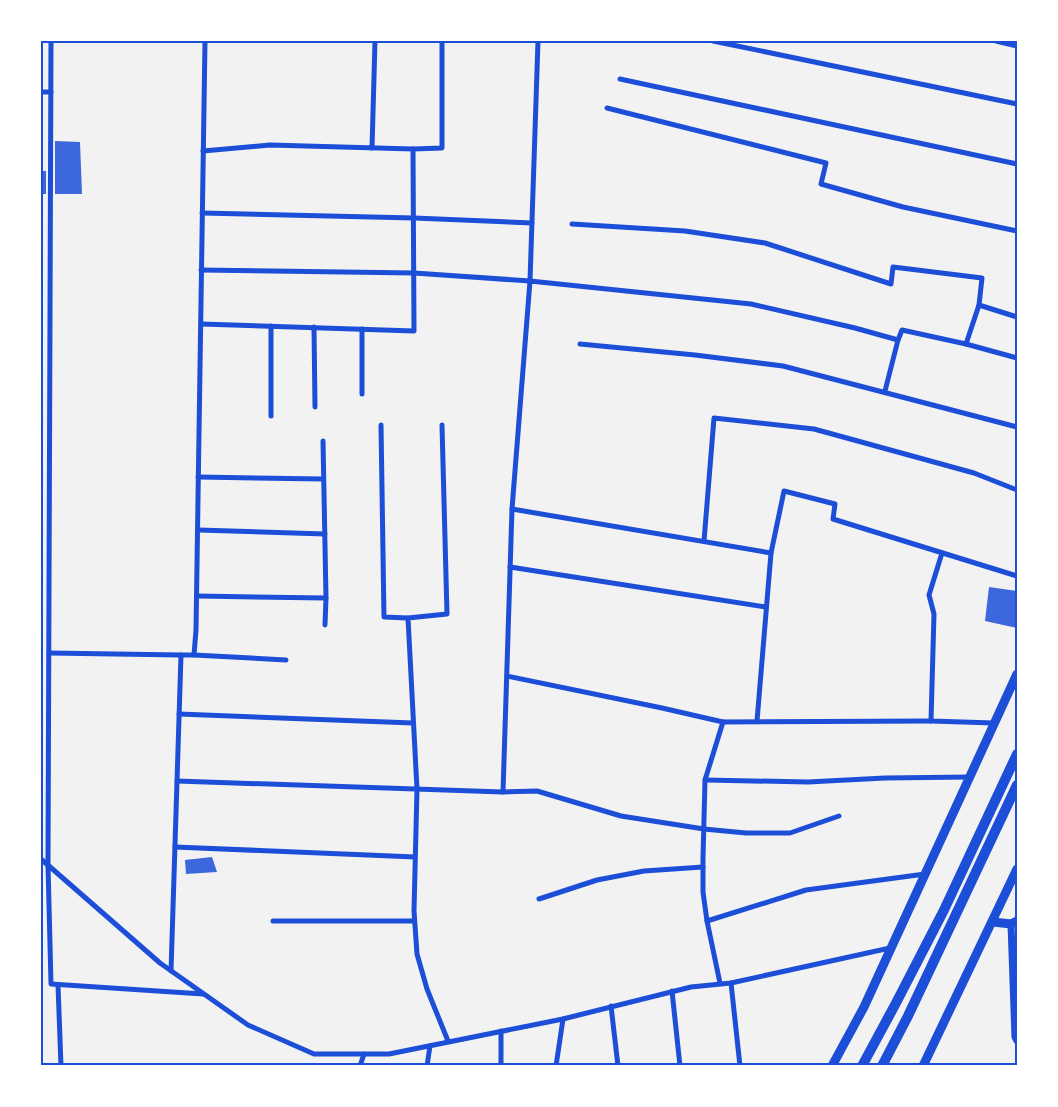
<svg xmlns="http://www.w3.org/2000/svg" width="1058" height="1107" viewBox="0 0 1058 1107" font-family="'Space Grotesk',sans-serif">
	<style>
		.building { fill: #3d67dc }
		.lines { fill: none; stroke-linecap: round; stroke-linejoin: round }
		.minor { stroke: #1d4ed8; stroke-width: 5 }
		.tertiary { stroke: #1d4ed8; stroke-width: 7 }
		.secondary { stroke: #1d4ed8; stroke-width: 9 }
		.motorway { stroke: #1d4ed8; stroke-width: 10 }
		.neatline { fill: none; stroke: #1d4ed8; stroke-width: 2 }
	</style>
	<rect width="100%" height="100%" fill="#f2f2f2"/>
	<!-- building -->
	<g class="building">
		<path d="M 55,141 L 80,142 L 82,194 L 55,194 Z"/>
		<rect x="41" y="171" width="5" height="23"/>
		<path d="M 989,587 L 1017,591 L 1017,628 L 985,621 Z"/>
		<path d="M 212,857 L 217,872 L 186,874 L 185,860 Z"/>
	</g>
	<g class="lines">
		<!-- minor -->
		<g class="minor">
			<path d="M 51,41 L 48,865 L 51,984 L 203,994"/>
			<path d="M 713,41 L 1017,104"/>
			<path d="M 996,41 L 1017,46"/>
			<path d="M 620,79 L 1017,164"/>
			<path d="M 41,92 L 51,92"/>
			<path d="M 607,108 L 826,163 L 821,184 L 903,207 L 1017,231"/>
			<path d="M 372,148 L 375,41"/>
			<path d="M 413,149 L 442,148 L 442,41"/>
			<path d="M 202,213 L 414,218 L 532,223"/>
			<path d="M 572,224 L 685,231 L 765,243 L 891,284 L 893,267 L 982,278 L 979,305"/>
			<path d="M 201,270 L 414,273 L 530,281 L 538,41"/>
			<path d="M 201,324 L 414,331 L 413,149 L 270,145 L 203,151"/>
			<path d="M 271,326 L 271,416"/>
			<path d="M 314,327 L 315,407"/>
			<path d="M 898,340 L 902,330 L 966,344 L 979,305 L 1017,317"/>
			<path d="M 580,344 L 695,355 L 783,366 L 1017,427"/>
			<path d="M 966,344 L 1017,358"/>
			<path d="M 362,394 L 362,329"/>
			<path d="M 381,425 L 384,617 L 408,618"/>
			<path d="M 442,425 L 447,614 L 408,618 L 417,789 L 414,911 L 417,954 L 427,989 L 448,1041"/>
			<path d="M 323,441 L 326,598 L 325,625"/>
			<path d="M 198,477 L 323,479"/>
			<path d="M 512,509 L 771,553 L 784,491 L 835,504 L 833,519 L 1017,576"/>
			<path d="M 198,530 L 325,534"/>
			<path d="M 704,541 L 714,418 L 814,429 L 974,473 L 1017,490"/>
			<path d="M 942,553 L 929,595 L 934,614 L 931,721 L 994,723"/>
			<path d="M 510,567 L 766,607"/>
			<path d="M 197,596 L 326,598"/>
			<path d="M 49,653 L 181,655"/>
			<path d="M 194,655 L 286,660"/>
			<path d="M 507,676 L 662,708 L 723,722 L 931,721"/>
			<path d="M 179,714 L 413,723"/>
			<path d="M 757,721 L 771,553"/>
			<path d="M 705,780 L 808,782 L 885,778 L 970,777"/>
			<path d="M 177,781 L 503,792 L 512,509 L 530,281 L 751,304 L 855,328 L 898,340 L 885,391"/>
			<path d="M 503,792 L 537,791 L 621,816 L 704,829 L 746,833 L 790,833 L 839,816"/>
			<path d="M 175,847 L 415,857"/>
			<path d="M 41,859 L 160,963 L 248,1025 L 314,1054 L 389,1054 L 563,1019 L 691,987 L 731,983 L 890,948"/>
			<path d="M 539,899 L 597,880 L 644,871 L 703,867"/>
			<path d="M 273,921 L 414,921"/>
			<path d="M 707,921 L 806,890 L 925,874"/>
			<path d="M 171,971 L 181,655 L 194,655 L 196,630 L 205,41"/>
			<path d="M 720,983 L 707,921 L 703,892 L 703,858 L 705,780 L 723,722"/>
			<path d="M 731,983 L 740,1066"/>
			<path d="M 58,985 L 61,1066"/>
			<path d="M 672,991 L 680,1066"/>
			<path d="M 611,1006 L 618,1066"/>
			<path d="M 501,1031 L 501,1066"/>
			<path d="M 360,1066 L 364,1054"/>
			<path d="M 427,1066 L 430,1046"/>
			<path d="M 556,1066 L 563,1019"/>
		</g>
		<!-- tertiary -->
		<path class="tertiary" d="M 1011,924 L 1015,1037 L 1017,1041"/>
		<!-- secondary -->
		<g class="secondary">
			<path d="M 993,922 L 1011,924 L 1017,921"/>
			<path d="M 832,1066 L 864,1007 L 1017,674"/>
			<path d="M 923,1066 L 1017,869"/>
		</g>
		<!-- motorway -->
		<g class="motorway">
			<path d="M 862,1066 L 896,1003 L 944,910 L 1017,754"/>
			<path d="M 882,1066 L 908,1016 L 1017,785"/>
		</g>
	</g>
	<!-- border -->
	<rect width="1058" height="1107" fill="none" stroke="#ffffff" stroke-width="85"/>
	<rect x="42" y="42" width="974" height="1022" class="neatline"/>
</svg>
